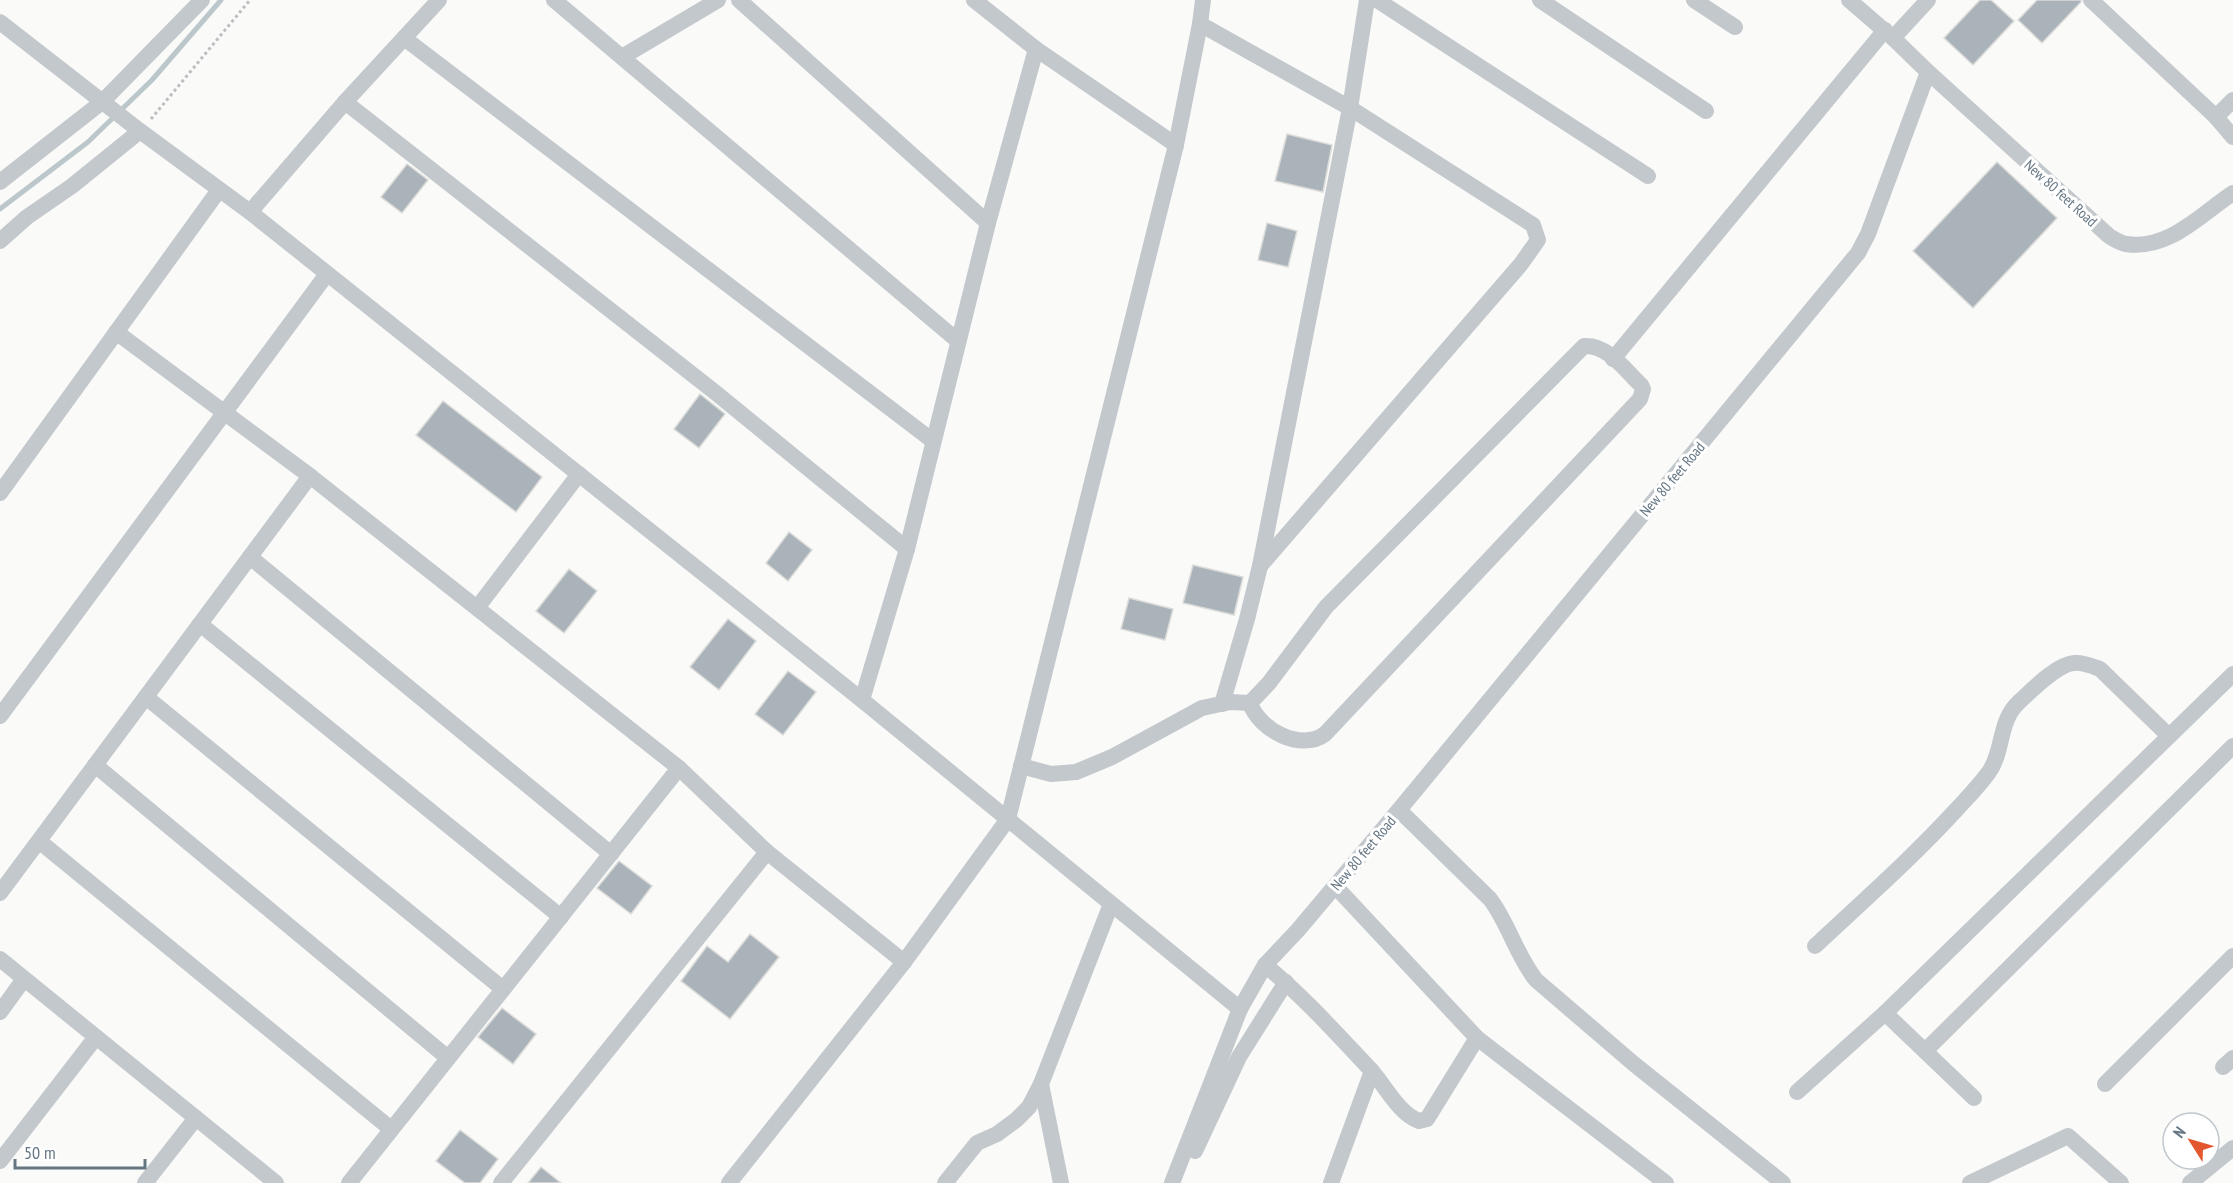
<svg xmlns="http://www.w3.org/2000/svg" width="2233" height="1183" viewBox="0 0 2233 1183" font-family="'PT Sans Narrow',sans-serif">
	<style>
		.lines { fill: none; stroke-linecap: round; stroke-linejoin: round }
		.stream { stroke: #bbc7cb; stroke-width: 5 }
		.building { fill: #aab3b9; stroke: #dcdcda; stroke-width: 1.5 }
		.path { stroke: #bbbfc2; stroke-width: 3; stroke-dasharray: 3 3; stroke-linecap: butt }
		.minor { stroke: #c3c8cc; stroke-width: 16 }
		.labels { text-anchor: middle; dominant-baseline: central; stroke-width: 6; stroke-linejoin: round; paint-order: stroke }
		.street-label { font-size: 15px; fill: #657683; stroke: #fff }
	</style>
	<rect width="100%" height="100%" fill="#fafaf8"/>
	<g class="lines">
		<!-- stream -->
		<path class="stream" d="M 0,209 L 88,142 L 152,80 L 221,0"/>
	</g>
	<!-- building -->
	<g class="building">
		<path d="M 1980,0 L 1991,0 L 2014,21 L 1973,65 L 1944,38 Z"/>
		<path d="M 2037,0 L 2081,0 L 2081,2 L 2042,43 L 2018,20 Z"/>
		<path d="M 1287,134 L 1332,145 L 1323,192 L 1275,181 Z"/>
		<path d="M 1997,162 L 2057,218 L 1973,308 L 1913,251 Z"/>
		<path d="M 407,164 L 428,180 L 402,213 L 381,197 Z"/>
		<path d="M 1267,223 L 1297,231 L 1288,267 L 1258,260 Z"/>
		<path d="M 700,394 L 725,414 L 699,448 L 674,429 Z"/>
		<path d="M 443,401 L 542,477 L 516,512 L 416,435 Z"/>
		<path d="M 789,532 L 812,550 L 788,581 L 766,563 Z"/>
		<path d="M 1193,565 L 1243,577 L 1234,615 L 1183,603 Z"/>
		<path d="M 569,569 L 597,591 L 564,633 L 536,611 Z"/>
		<path d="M 1129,598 L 1173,609 L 1165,640 L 1121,629 Z"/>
		<path d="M 728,619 L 756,641 L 719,690 L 690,667 Z"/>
		<path d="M 788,671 L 816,692 L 783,735 L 755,714 Z"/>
		<path d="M 619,861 L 652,886 L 631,914 L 597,888 Z"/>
		<path d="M 750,934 L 779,957 L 730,1019 L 681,981 L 707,946 L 728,962 Z"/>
		<path d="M 502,1008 L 536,1034 L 513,1064 L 478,1037 Z"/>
		<path d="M 460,1130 L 498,1159 L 480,1183 L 465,1183 L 436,1161 Z"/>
		<path d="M 541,1167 L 561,1183 L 528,1183 Z"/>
	</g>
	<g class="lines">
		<!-- path -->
		<path class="path" d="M 151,119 L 250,0"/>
		<!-- minor -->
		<g class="minor">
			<path d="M 554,0 L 958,341"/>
			<path d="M 739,0 L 988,223"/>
			<path d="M 974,0 L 1036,49 L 1176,145"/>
			<path d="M 1377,0 L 1648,176"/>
			<path d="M 1540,0 L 1706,111"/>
			<path d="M 1694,0 L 1735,27"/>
			<path d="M 1849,0 L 1893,38 L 1928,72"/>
			<path d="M 2091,0 L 2216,117 L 2233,137"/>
			<path d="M 0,22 L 140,131 L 250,212 L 862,700 L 1240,1009"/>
			<path d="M 1200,24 L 1350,108 L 1533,225 L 1538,240 L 1521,264 L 1260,566"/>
			<path d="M 404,38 L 933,441"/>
			<path d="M 1893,38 L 1928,0"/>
			<path d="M 622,57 L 718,0"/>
			<path d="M 345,102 L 716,393 L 907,549"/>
			<path d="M 2216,117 L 2233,100"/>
			<path d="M 0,182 L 102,102 L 202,0"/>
			<path d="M 250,212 L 345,102 L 439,0"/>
			<path d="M 0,241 L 27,217 L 72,186 L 140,131"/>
			<path d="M 116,332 L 310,476 L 679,768 L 767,852 L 904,962"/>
			<path d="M 1613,359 L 1885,30"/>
			<path d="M 0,493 L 219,190"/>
			<path d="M 250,557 L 611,854"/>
			<path d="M 477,608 L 579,474"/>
			<path d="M 200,624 L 561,917"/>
			<path d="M 146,697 L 503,989"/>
			<path d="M 862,700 L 907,549 L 988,223 L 1036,49"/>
			<path d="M 1222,704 L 1247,619 L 1260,566 L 1350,108 L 1367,0"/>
			<path d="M 0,716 L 327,274"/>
			<path d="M 95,765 L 448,1058"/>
			<path d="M 1021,766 L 1051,774 L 1076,772 L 1112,757 L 1202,708 L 1230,702 L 1250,703 L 1269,683 L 1326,607 L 1584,346 C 1607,344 1625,370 1641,385 L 1643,389 L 1640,399 L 1325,734 C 1301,752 1259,730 1250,703"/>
			<path d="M 1399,810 L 1490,899 C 1509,924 1516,955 1536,980 L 1634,1064 L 1783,1183"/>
			<path d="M 39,841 L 391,1129"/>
			<path d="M 1335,886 L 1477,1038 L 1666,1183"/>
			<path d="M 0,893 L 310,476"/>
			<path d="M 1815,946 C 1863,901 1912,858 1956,810 C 1967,798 1979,786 1989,772 C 2004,751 1998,721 2019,702 C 2031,691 2057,664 2074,663 C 2083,662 2092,666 2100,669 L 2169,736"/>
			<path d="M 0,959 L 276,1183"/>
			<path d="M 1265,965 C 1303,996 1336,1033 1370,1069 C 1385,1085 1398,1113 1419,1121 L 1427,1119 L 1477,1038"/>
			<path d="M 0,1012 L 24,979"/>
			<path d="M 1885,1013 L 1974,1098"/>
			<path d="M 1925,1051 L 2233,746"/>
			<path d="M 2223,1067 L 2233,1058"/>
			<path d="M 1041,1084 L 1061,1183"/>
			<path d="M 2105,1084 L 2233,956"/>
			<path d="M 1797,1092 L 1885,1013 L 2233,674"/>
			<path d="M 1195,1151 L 1239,1057 L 1286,982"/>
			<path d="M 0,1161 L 96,1037"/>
			<path d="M 145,1183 L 196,1118"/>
			<path d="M 349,1183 L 679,768"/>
			<path d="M 501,1183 L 767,852"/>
			<path d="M 729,1183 L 904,962 L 1008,819 L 1176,145 L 1200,24 L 1203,0"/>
			<path d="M 945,1183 L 977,1143 L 997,1134 L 1016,1120 L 1029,1107 L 1041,1084 L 1111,904"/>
			<path d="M 1172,1183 L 1240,1009 L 1265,965 L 1298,930 L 1399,810 L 1858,253 L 1868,234 L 1928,72 L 2109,236 C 2114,239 2120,243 2126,244 C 2168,251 2201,214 2233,193"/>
			<path d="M 1331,1183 L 1372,1071"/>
			<path d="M 1970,1183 L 2068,1136 L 2121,1183"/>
			<path d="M 2190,1183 L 2233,1148"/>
		</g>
	</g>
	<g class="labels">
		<!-- street labels -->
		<g class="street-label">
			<text transform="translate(2061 193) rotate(42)">New 80 feet Road</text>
			<text transform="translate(1672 479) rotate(-50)">New 80 feet Road</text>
			<text transform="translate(1363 853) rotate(-50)">New 80 feet Road</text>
		</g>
	</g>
	<!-- north arrow -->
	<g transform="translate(2191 1141) rotate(307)"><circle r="28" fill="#ffffff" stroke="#c1c8cd" stroke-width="1.5"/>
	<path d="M0-4.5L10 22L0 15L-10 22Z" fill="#e4572e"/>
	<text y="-9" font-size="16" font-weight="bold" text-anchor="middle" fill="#657683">N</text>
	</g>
	<!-- scale -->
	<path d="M15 1159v9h130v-9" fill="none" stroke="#657683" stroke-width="3"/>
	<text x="24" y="1159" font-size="18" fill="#657683" stroke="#ffffff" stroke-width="4.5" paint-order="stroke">50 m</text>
</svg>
